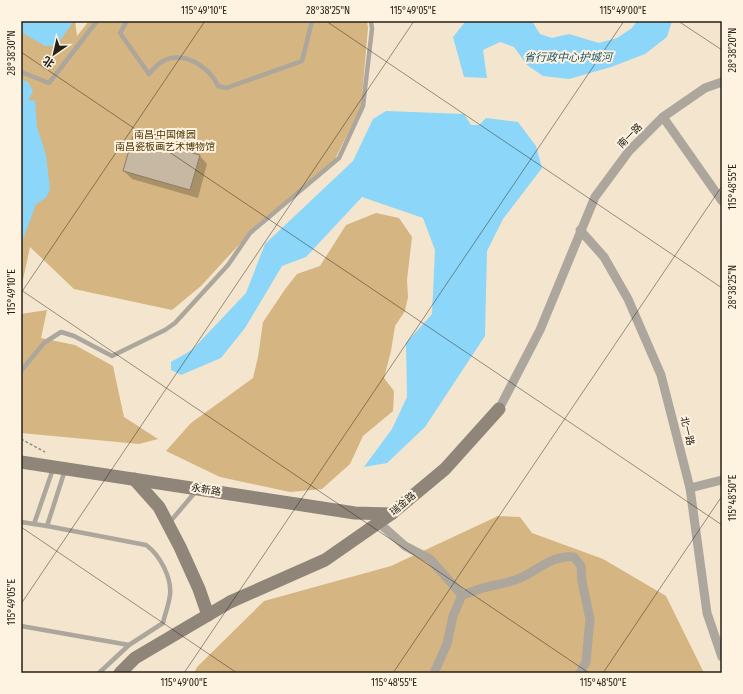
<svg xmlns="http://www.w3.org/2000/svg" width="743" height="694" viewBox="0 0 743 694" font-family="'Fira Sans Condensed','Noto Sans SC',sans-serif">
	<style>
		.green { fill: #d5b581 }
		.water { fill: #8cd6f9 }
		.shadow { fill: #0003 }
		.building { fill: #c6b8a2; stroke: #8a7d69 }
		.lines { fill: none; stroke-linecap: round; stroke-linejoin: round }
		.path { stroke: #978d7d; stroke-width: 1.5; stroke-dasharray: 3 2; stroke-linecap: butt }
		.lane { stroke: #aca69c; stroke-width: 4.5 }
		.street { stroke: #aca69c; stroke-width: 9 }
		.secondary { stroke: #8f8679; stroke-width: 13 }
		.ticks { fill: none; stroke: #252018; stroke-width: 1; stroke-opacity: 0.45 }
		.labels { text-anchor: middle; dominant-baseline: central; stroke-width: 4; stroke-linejoin: round; paint-order: stroke }
		.park-label { font-size: 10px; fill: #4c3400; stroke: #fef3e0 }
		.street-label { font-size: 10px; fill: #252018; stroke: #fef3e0 }
		.water-label { font-size: 11px; font-style: italic; fill: #19536b; stroke: #fef3e0 }
		.neatline { fill: none; stroke: #252018; stroke-width: 1.5 }
		.ticks-label { font-size: 10px; text-anchor: middle; fill: #252018 }
	</style>
	<rect width="100%" height="100%" fill="#f3e5ce"/>
	<!-- green -->
	<g class="green">
		<path d="M 21,21 L 75,21 L 77,36 L 89,21 L 367,21 L 368,28 L 361,107 L 335,159 L 259,223 L 201,286 L 172,310 L 74,289 L 30,247 L 21,289 Z"/>
		<path d="M 376,213 L 399,218 L 412,237 L 407,280 L 408,297 L 405,311 L 395,326 L 391,351 L 384,378 L 394,391 L 393,411 L 363,436 L 350,464 L 322,489 L 290,492 L 220,477 L 166,451 L 191,423 L 253,378 L 258,357 L 263,322 L 286,288 L 297,274 L 320,266 L 346,225 Z"/>
		<path d="M 47,310 L 41,338 L 75,345 L 113,366 L 124,417 L 158,439 L 139,444 L 21,433 L 21,314 Z"/>
		<path d="M 498,516 L 520,517 L 532,533 L 603,559 L 666,596 L 704,673 L 194,673 L 197,667 L 264,601 L 391,566 Z"/>
	</g>
	<!-- water -->
	<g class="water">
		<path d="M 21,21 L 74,21 L 56,46 L 45,46 L 21,32 Z"/>
		<path d="M 471,21 L 532,21 L 540,34 L 552,38 L 569,34 L 599,43 L 617,38 L 632,28 L 637,21 L 672,21 L 667,37 L 645,54 L 611,67 L 569,79 L 543,76 L 527,65 L 514,47 L 500,42 L 483,50 L 487,78 L 464,77 L 453,37 L 465,22 Z"/>
		<path d="M 21,79 L 28,82 L 33,91 L 29,99 L 31,101 L 35,100 L 37,127 L 46,155 L 50,189 L 46,198 L 36,204 L 21,245 Z"/>
		<path d="M 386,111 L 464,114 L 471,125 L 479,125 L 486,118 L 518,122 L 536,146 L 542,168 L 503,219 L 487,251 L 485,336 L 425,427 L 387,463 L 364,467 L 392,429 L 407,397 L 406,343 L 432,314 L 435,250 L 423,218 L 362,197 L 306,257 L 282,266 L 245,328 L 221,358 L 181,375 L 171,370 L 171,362 L 192,350 L 246,293 L 265,244 L 353,161 L 373,119 Z"/>
	</g>
	<!-- shadow -->
	<path class="shadow" d="M 200,156 L 207,164 L 198,198 L 132,179 L 124,171 Z"/>
	<!-- building -->
	<path class="building" d="M 133,136 L 200,155 L 190,190 L 123,171 Z"/>
	<g class="lines">
		<!-- path -->
		<path class="path" d="M 21,439 L 45,452"/>
		<!-- lane -->
		<g class="lane">
			<path d="M 127,21 L 120,33 L 149,74 C 155,67 162,59 172,58 C 191,55 211,70 218,86 L 226,88 L 302,61 L 312,21"/>
			<path d="M 21,72 L 49,83 L 97,21"/>
			<path d="M 21,371 L 44,343 L 61,332 L 74,336 L 112,356 L 165,330 L 175,323 L 228,265 L 250,233 L 339,158 L 363,106 L 372,29 L 371,21"/>
			<path d="M 65,470 L 47,526 L 146,545 C 160,555 172,578 170,595 C 169,604 165,614 163,623 L 129,645 L 99,673"/>
			<path d="M 21,522 L 34,524 L 53,469"/>
			<path d="M 169,523 L 197,490"/>
			<path d="M 34,524 L 47,526"/>
			<path d="M 21,626 L 129,645"/>
		</g>
		<!-- street -->
		<g class="street">
			<path d="M 663,117 L 722,201"/>
			<path d="M 580,230 L 604,257 L 628,299 L 661,375 L 690,488 L 707,613 L 722,657"/>
			<path d="M 499,409 L 540,330 L 595,197 L 629,151 L 663,117 L 705,88 L 722,82"/>
			<path d="M 690,488 L 722,480"/>
			<path d="M 379,523 L 405,546 L 430,559 L 462,595 L 453,616 L 447,644 L 434,673"/>
			<path d="M 462,595 C 471,592 481,588 491,586 C 499,584 507,583 515,580 C 536,573 551,554 574,557 L 581,566 L 582,582 L 590,619 L 586,662 L 580,673"/>
		</g>
		<!-- secondary -->
		<g class="secondary">
			<path d="M 21,462 L 355,513 L 391,514"/>
			<path d="M 134,479 L 159,507 L 180,547 L 199,589 L 208,615"/>
			<path d="M 120,673 L 135,658 L 230,602 L 325,560 L 391,514 L 445,469 L 499,409"/>
		</g>
	</g>
	<!-- ticks -->
	<path class="ticks" d="M 326,21 L 722,288M 678,21 L 722,50M 21,52 L 722,525M 21,290 L 589,673M 21,293 L 205,21M 21,527 L 237,673M 21,604 L 414,21M 184,673 L 624,21M 393,673 L 722,186M 603,673 L 722,496"/>
	<g class="labels">
		<!-- park labels -->
		<g class="park-label">
			<text x="165" y="135">南昌·中国傩园<tspan x="165" dy="12">南昌瓷板画艺术博物馆</tspan></text>
		</g>
		<!-- street labels -->
		<g class="street-label">
			<text transform="translate(630 136) rotate(-46)">南一路</text>
			<text transform="translate(687 431) rotate(76)">北一路</text>
			<text transform="translate(206 490) rotate(9)">永新路</text>
			<text transform="translate(403 504) rotate(-40)">瑞金路</text>
		</g>
		<!-- water labels -->
		<g class="water-label">
			<text x="568" y="57">省行政中心护城河</text>
		</g>
	</g>
	<!-- border -->
	<rect width="743" height="694" fill="none" stroke="#fef3e0" stroke-width="44"/>
	<!-- north arrow -->
	<g transform="translate(54 54) rotate(214)" stroke="#fef3e0" stroke-width="3" paint-order="stroke">
	<path d="M0-3L7 15L0 10L-7 15Z" fill="#252018"/>
	<text y="-6" font-size="11" font-weight="bold" text-anchor="middle" fill="#252018">北</text>
	</g>
	<rect x="22" y="22" width="699" height="650" class="neatline"/>
	<g class="ticks-label">
		<text x="204" y="14">115°49'10"E</text>
		<text x="328" y="14">28°38'25"N</text>
		<text x="413" y="14">115°49'05"E</text>
		<text x="623" y="14">115°49'00"E</text>
		<text transform="translate(732 50) rotate(-90)" y="4">28°38'20"N</text>
		<text transform="translate(11 53) rotate(-90)" y="4">28°38'30"N</text>
		<text transform="translate(732 187) rotate(-90)" y="4">115°48'55"E</text>
		<text transform="translate(732 287) rotate(-90)" y="4">28°38'25"N</text>
		<text transform="translate(11 292) rotate(-90)" y="4">115°49'10"E</text>
		<text transform="translate(732 498) rotate(-90)" y="4">115°48'50"E</text>
		<text transform="translate(11 602) rotate(-90)" y="4">115°49'05"E</text>
		<text x="184" y="686">115°49'00"E</text>
		<text x="394" y="686">115°48'55"E</text>
		<text x="603" y="686">115°48'50"E</text>
	</g>
</svg>
